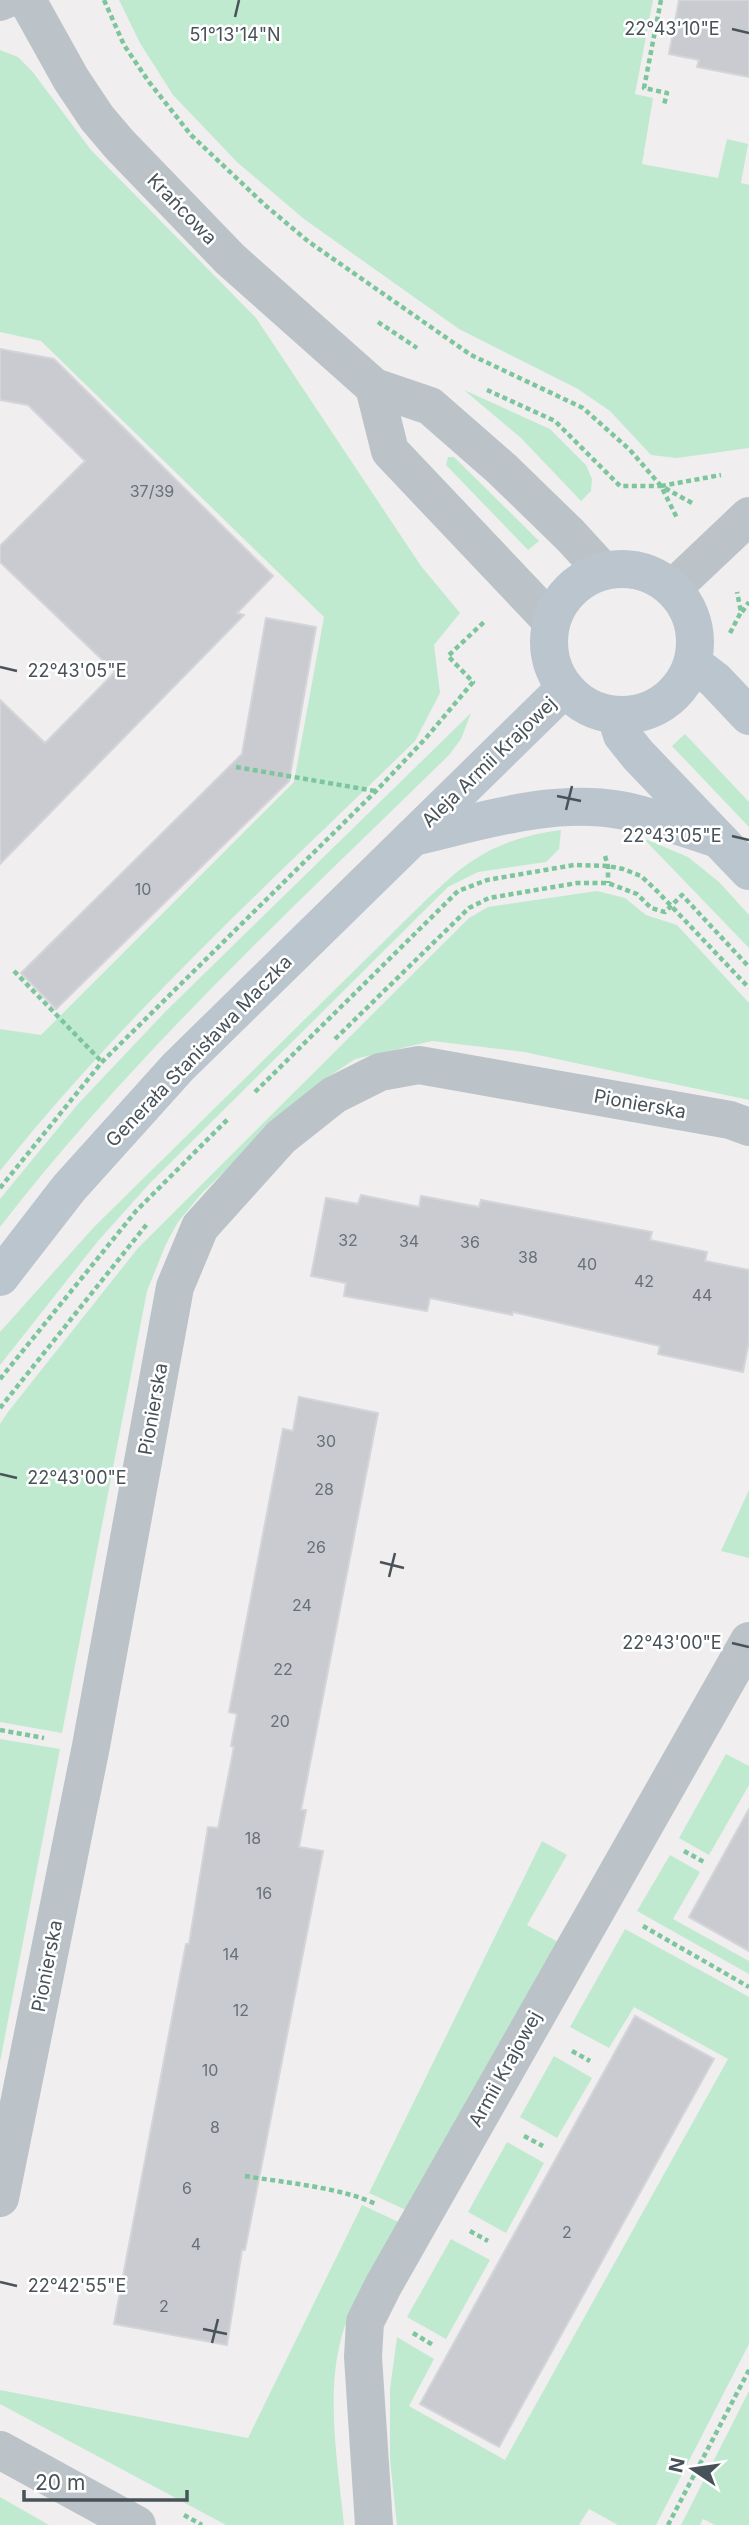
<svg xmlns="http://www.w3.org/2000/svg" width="749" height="2525" viewBox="0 0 749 2525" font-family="Inter,sans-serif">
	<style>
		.green { fill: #c0eacf }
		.building { fill: #c9cbd0; stroke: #d3d5d9; stroke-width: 2 }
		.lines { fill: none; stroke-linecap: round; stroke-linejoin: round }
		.path { stroke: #7cc59d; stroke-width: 4.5; stroke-dasharray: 5 3.5; stroke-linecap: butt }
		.lane { stroke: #bbc3c9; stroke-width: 30 }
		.street { stroke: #bbc3c9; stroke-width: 38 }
		.secondary { stroke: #bbc5ce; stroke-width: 38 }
		.ticks { fill: none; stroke: #485259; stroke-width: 2.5 }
		.labels { text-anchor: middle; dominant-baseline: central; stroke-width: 5; stroke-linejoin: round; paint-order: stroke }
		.number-label { font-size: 16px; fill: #687077 }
		.street-label { font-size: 19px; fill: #485259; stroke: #fff }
		.ticks-label { font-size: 18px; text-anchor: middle; fill: #485259; stroke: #fff; stroke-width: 5; stroke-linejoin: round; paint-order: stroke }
	</style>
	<rect width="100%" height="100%" fill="#f0eeee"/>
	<!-- green -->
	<g class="green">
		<path d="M 119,0 L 653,0 L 635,94 L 653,98 L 642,164 L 718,178 L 727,139 L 748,144 L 741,183 L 749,185 L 749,448 L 677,458 L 651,455 L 610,411 L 578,389 L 459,329 L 304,219 L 238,163 L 173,95 L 140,43 Z"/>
		<path d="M 0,50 L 18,57 L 32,71 L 91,150 L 256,318 L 421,566 L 460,613 L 434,645 L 440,693 L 415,741 C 273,880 124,1015 0,1171 L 0,1029 L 41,1035 L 294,782 L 324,617 L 41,341 L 0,332 Z"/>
		<path d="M 464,390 L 550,429 L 586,465 L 592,479 L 591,491 L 581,501 L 521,438 Z"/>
		<path d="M 448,457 L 454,457 L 539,541 L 528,550 L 446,465 Z"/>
		<path d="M 471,713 L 461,739 L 449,755 C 294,907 133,1055 0,1227 L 0,1199 L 78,1104 L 165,1012 Z"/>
		<path d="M 685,734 L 749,802 L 749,827 L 672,746 Z"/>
		<path d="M 561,830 L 559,849 L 546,862 L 478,872 L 448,887 L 150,1183 L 98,1241 L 0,1365 L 0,1332 L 94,1227 L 429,897 C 443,885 456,871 472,861 C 499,843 529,834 561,830 Z"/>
		<path d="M 643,838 L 688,857 L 719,882 L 749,915 L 749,948 Z"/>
		<path d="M 597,891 L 625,898 L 646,915 L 677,925 L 749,1003 L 749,1100 L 524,1052 L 432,1041 L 355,1059 L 322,1081 L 295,1103 L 202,1193 L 178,1222 L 166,1244 L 147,1291 L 62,1733 L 0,1722 L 0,1424 L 8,1412 L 138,1248 L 469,918 L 488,907 Z"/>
		<path d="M 749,1490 L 749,1558 L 721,1551 Z"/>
		<path d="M 0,1739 L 60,1749 L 0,2062 Z"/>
		<path d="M 726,1754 L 749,1766 L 749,1785 L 709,1855 L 679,1838 Z"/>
		<path d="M 542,1841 L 567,1855 L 527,1925 L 558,1942 L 408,2211 L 369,2193 Z"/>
		<path d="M 670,1855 L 700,1872 L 673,1919 L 749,1961 L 749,1974 L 637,1911 Z"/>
		<path d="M 625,1929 L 749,1997 L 749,2344 L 656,2525 L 618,2525 L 589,2509 L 579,2525 L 397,2525 L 390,2460 L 390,2389 L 397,2337 L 434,2359 L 409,2406 L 505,2460 L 728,2059 L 634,2007 L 609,2048 L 570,2027 Z"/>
		<path d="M 554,2056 L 592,2078 L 557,2138 L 520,2117 Z"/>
		<path d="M 507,2142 L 544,2163 L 506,2233 L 468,2212 Z"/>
		<path d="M 362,2205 L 403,2224 C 387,2250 368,2275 355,2302 C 320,2370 337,2453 344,2525 L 226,2525 L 0,2404 L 0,2390 L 248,2438 Z"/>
		<path d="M 451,2239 L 490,2260 L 446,2339 L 407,2317 Z"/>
		<path d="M 749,2391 L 749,2525 L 715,2525 L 703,2519 L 700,2525 L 681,2525 Z"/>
		<path d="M 0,2497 L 49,2525 L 0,2525 Z"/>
	</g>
	<!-- building -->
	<g class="building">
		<path d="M 679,0 L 749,0 L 749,77 L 697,67 L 699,60 L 669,54 Z"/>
		<path d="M 0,349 L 54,359 L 273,576 L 237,613 L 244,615 L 0,864 L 0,700 L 45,743 L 115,672 L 0,562 L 0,546 L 85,461 L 28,405 L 0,400 Z"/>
		<path d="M 266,618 L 316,627 L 289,781 L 56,1009 L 21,973 L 242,754 Z"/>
		<path d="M 361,1195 L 419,1207 L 421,1196 L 479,1207 L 481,1200 L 625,1227 L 652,1232 L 650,1240 L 707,1252 L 705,1261 L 749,1270 L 749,1341 L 743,1372 L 658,1354 L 660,1346 L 513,1312 L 512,1315 L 430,1298 L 427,1311 L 344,1296 L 346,1283 L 311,1276 L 326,1198 L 358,1204 Z"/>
		<path d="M 299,1397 L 378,1413 L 301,1810 L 306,1810 L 299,1847 L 323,1851 L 245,2250 L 242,2250 L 227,2345 L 114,2324 L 186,1944 L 189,1944 L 208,1827 L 218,1828 L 234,1747 L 231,1746 L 237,1714 L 229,1712 L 283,1429 L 293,1431 Z"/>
		<path d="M 749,1809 L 749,1951 L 689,1917 Z"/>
		<path d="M 635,2016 L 714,2059 L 499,2447 L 420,2404 Z"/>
	</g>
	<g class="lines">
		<!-- path -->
		<g class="path">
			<path d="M 104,0 L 124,45 L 149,82 L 191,135 L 266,206 L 309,242 L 471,355 L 583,408 L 630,450 L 661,486 L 677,518"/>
			<path d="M 661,0 L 644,88 L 667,93 L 664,105"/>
			<path d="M 378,322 L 417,348"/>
			<path d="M 487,390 L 555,421 L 620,486 L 661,486 L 692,503"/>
			<path d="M 661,486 L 721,475"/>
			<path d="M 742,612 L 749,602"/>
			<path d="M 730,633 L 741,612 L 737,592"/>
			<path d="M 236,767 L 375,791"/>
			<path d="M 605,856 L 608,866 L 608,883"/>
			<path d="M 14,971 L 102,1062"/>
			<path d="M 335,1039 L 469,908 L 489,898 L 577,883 L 608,883 L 637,894 L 651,908 L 665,912 L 682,895 L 749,967"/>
			<path d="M 255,1092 L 458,891 L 487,880 L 574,865 L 608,866 L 623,869 L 641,876 L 657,891 L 749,988"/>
			<path d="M 0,1188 L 102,1062 L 376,791 L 426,738 L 473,682 L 448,656 L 484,622"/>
			<path d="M 0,1379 L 136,1211 L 229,1118"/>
			<path d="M 0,1408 L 147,1224"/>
			<path d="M 0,1730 L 44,1738"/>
			<path d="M 684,1851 L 704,1862"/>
			<path d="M 643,1926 L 749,1987"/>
			<path d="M 572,2051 L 590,2061"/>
			<path d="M 524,2136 L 543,2146"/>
			<path d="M 245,2176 C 286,2183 339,2187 376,2204"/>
			<path d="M 470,2231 L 488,2241"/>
			<path d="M 413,2333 L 433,2345"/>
			<path d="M 184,2515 L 202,2525"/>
			<path d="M 668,2525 L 749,2370"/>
		</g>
		<!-- lane -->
		<path class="lane" d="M 0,6 L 15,0"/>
		<!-- street -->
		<g class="street">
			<path d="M 27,0 L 71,79 L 97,118 L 120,145 L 230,259 L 374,387 L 430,406 L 502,469 L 570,535 L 603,571"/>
			<path d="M 374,387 L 390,451 L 551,621"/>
			<path d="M 673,588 L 749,516"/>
			<path d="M 0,2198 L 91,1746 L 175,1287 L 200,1227 L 281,1137 L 334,1095 L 380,1072 L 419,1065 L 730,1120 L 749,1127"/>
			<path d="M 0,2450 L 137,2525"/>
			<path d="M 374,2525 L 363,2357 L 365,2322 L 383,2286 L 749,1641"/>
		</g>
		<!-- secondary -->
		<g class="secondary">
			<circle cx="622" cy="642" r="73"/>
			<path d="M 694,664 L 715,680 L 749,716"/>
			<path d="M 616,716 L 622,735 L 638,755 L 749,871"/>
			<path d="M 413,837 C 479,822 551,798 620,810 C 653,816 686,829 718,839"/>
			<path d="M 0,1277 L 69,1188 L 178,1067 L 565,688"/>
		</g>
	</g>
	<!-- ticks -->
	<path class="ticks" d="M 235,17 L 239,0M 732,29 L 749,33M 0,667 L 17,671M 557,796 L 581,801M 566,810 L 572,786M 732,836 L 749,840M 0,1474 L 17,1478M 380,1562 L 404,1568M 389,1577 L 395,1553M 732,1643 L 749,1647M 0,2282 L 17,2286M 203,2329 L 227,2334M 212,2343 L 218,2319"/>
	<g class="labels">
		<!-- number labels -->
		<g class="number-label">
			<text x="152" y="491">37/39</text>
			<text x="143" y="889">10</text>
			<text x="348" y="1240">32</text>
			<text x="409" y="1241">34</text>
			<text x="470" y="1242">36</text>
			<text x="528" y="1257">38</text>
			<text x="587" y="1264">40</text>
			<text x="644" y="1281">42</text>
			<text x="702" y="1295">44</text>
			<text x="326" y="1441">30</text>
			<text x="324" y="1489">28</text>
			<text x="316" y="1547">26</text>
			<text x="302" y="1605">24</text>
			<text x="283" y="1669">22</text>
			<text x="280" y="1721">20</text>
			<text x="253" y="1838">18</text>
			<text x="264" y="1893">16</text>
			<text x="231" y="1954">14</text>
			<text x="241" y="2010">12</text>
			<text x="210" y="2070">10</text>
			<text x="215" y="2127">8</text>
			<text x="187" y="2188">6</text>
			<text x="567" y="2232">2</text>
			<text x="196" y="2244">4</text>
			<text x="164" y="2306">2</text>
		</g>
		<!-- street labels -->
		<g class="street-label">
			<text transform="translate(182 209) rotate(46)">Krańcowa</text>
			<text transform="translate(489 762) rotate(-44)">Aleja Armii Krajowej</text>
			<text transform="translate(199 1051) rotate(-46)">Generała Stanisława Maczka</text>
			<text transform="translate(640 1104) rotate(10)">Pionierska</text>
			<text transform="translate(153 1409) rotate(-80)">Pionierska</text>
			<text transform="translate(47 1966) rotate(-79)">Pionierska</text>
			<text transform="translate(505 2069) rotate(-61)">Armii Krajowej</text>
		</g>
	</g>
	<g class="ticks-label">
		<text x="672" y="35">22°43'10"E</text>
		<text x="235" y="41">51°13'14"N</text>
		<text x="77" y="677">22°43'05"E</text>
		<text x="672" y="842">22°43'05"E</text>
		<text x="77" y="1484">22°43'00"E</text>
		<text x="672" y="1649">22°43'00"E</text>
		<text x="77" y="2292">22°42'55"E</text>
	</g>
	<!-- north arrow -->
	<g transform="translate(693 2469) rotate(283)" stroke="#ffffff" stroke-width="5" paint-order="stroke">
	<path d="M0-5L12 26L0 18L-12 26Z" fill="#485259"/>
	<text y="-10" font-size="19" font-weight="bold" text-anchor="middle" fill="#485259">N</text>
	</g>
	<!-- scale -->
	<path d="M24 2490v10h163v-10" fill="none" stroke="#485259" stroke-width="3.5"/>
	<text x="35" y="2490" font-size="21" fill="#485259" stroke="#ffffff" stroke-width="5" paint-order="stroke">20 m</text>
</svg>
